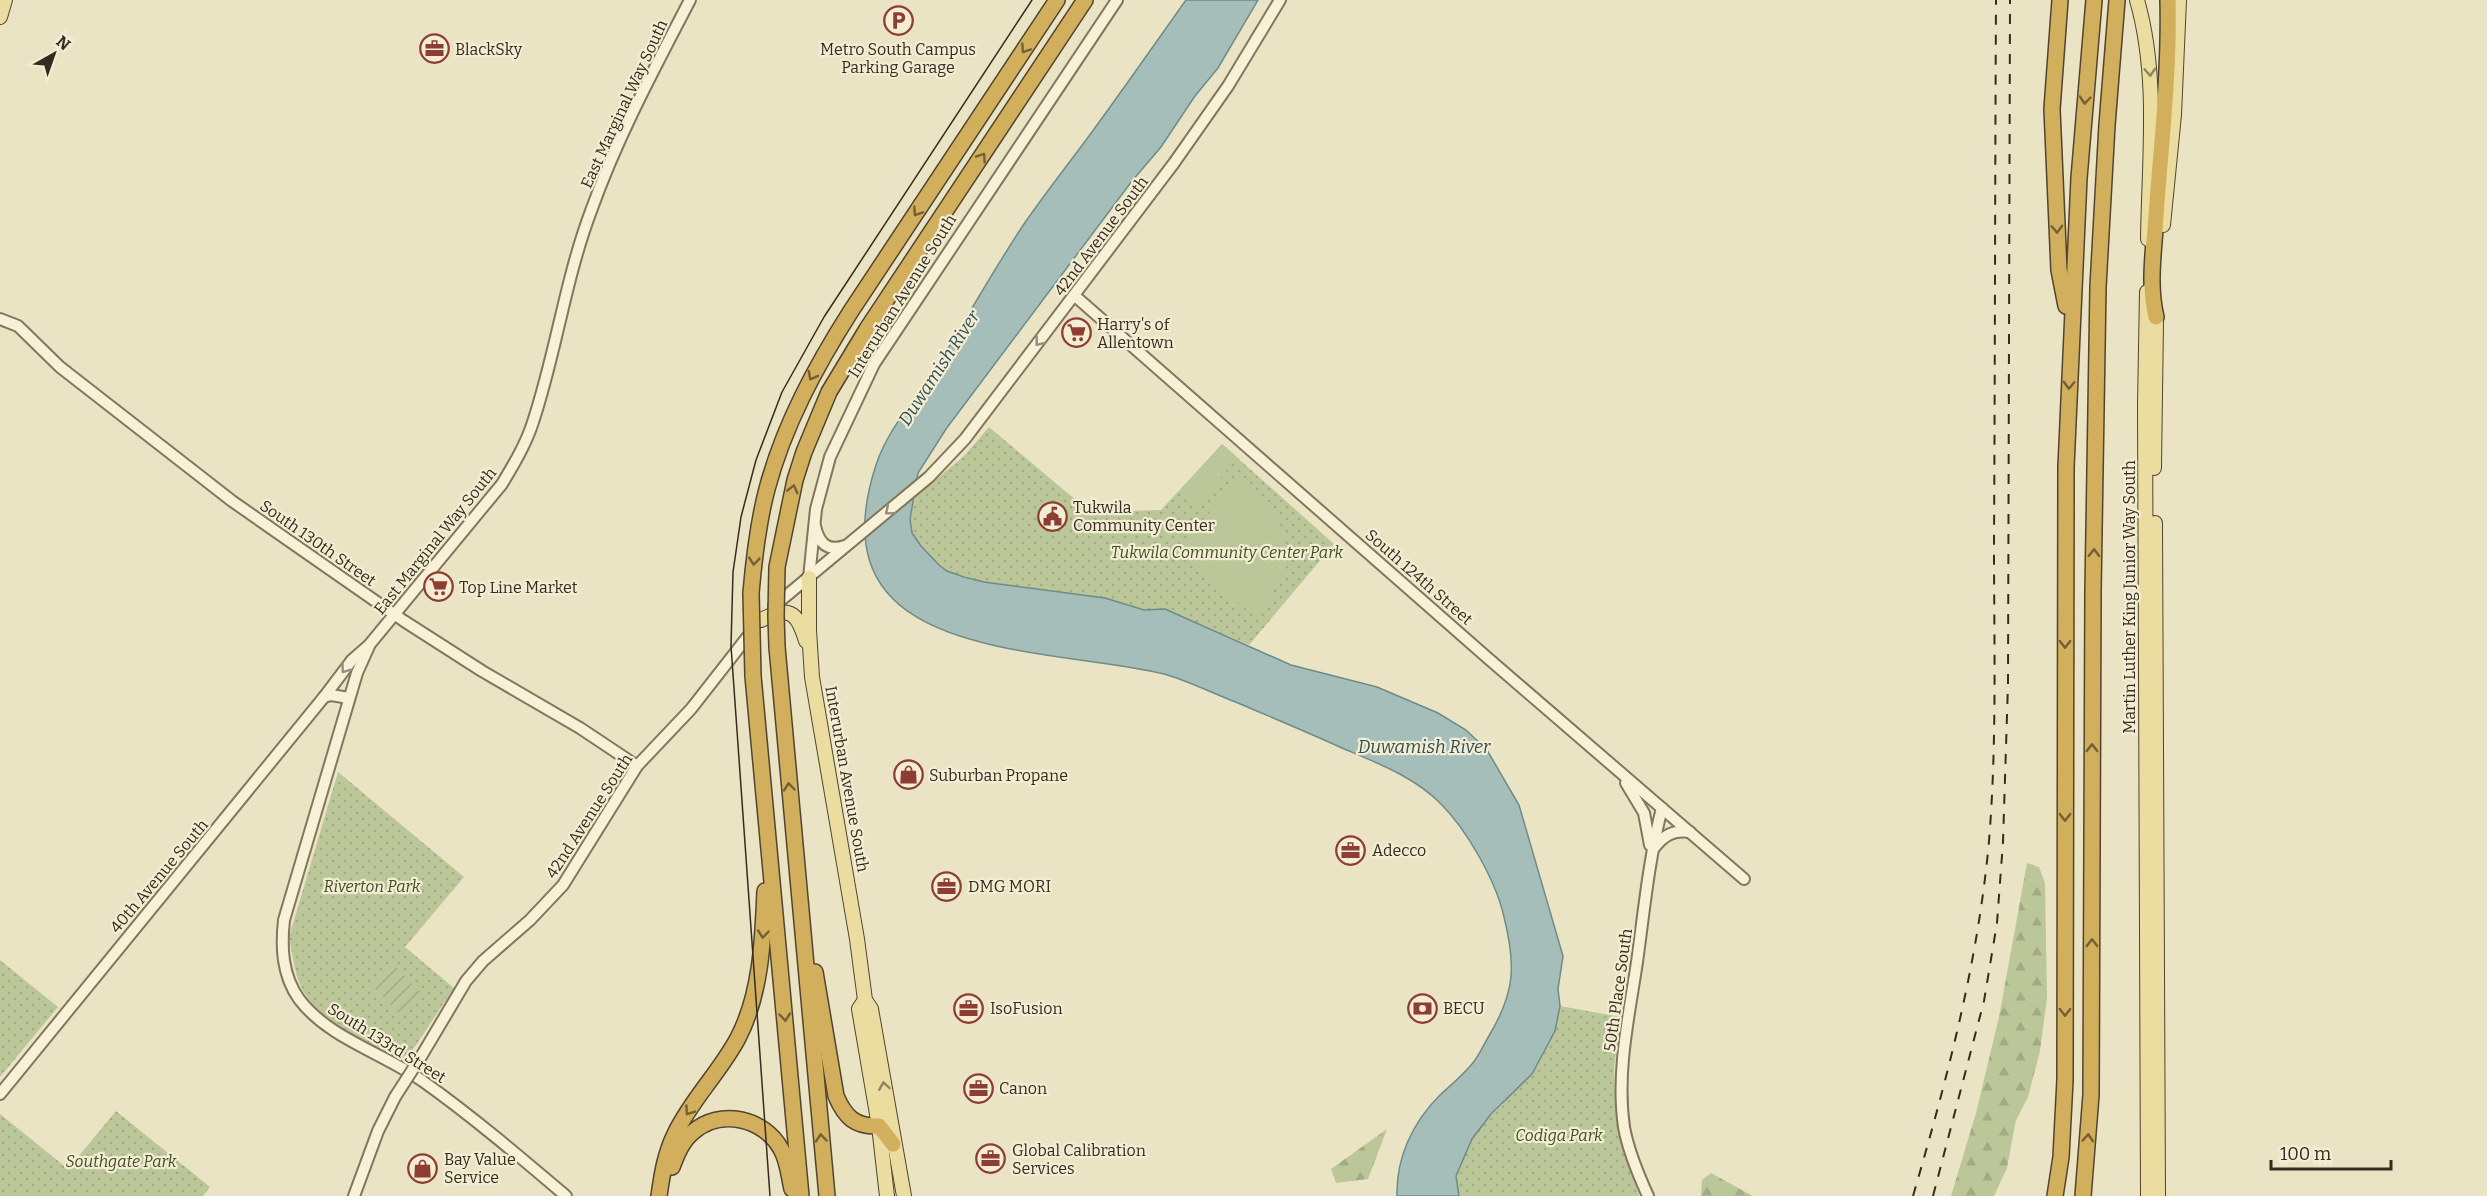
<svg xmlns="http://www.w3.org/2000/svg" width="2487" height="1196" viewBox="0 0 2487 1196" font-family="Bitter,serif">
	<style>
		.forest { fill: url(#forest-firs) }
		.park { fill: url(#park-dots) }
		.garden { fill: url(#garden-furrows) }
		.pitch { fill: #bcc799 }
		.water { fill: #a6beba; stroke: #6e8b88; stroke-width: 1.5 }
		.lines { fill: none; stroke-linecap: round; stroke-linejoin: round }
		.minor-casing { stroke: #83765c; stroke-width: 14 }
		.major-casing { stroke: #514430; stroke-width: 16 }
		.highway-casing { stroke: #514430; stroke-width: 18 }
		.minor { stroke: #f6f1d7; stroke-width: 10 }
		.major { stroke: #eadd9f; stroke-width: 14 }
		.highway { stroke: #d2af5c; stroke-width: 15 }
		.tram { stroke: #352c1f; stroke-width: 1.5 }
		.rail { stroke: #352c1f; stroke-width: 2; stroke-dasharray: 10 10; stroke-linecap: butt }
		.minor-bridge-casing { stroke: #83765c; stroke-width: 14; stroke-linecap: butt }
		.highway-bridge-casing { stroke: #514430; stroke-width: 18; stroke-linecap: butt }
		.minor-bridge { stroke: #f6f1d7; stroke-width: 10 }
		.highway-bridge { stroke: #d2af5c; stroke-width: 15 }
		.oneway { stroke: #746037 }
		.oneway2 { stroke: #90845f }
		.oneway3 { stroke: #968e7b }
		.labels { text-anchor: middle; dominant-baseline: central; stroke-width: 4.5; stroke-linejoin: round; paint-order: stroke }
		.poi-label { font-size: 16px; fill: #352c1f; stroke: #f2edd3; text-anchor: start }
		.street-label { font-size: 16px; fill: #352c1f; stroke: #f2edd3 }
		.park-label { font-size: 16px; font-style: italic; fill: #404f27; stroke: #f2edd3 }
		.water-label { font-size: 18px; font-style: italic; fill: #305053; stroke: #f2edd3 }
	</style>
	<defs>
		<pattern id="forest-firs" width="22" height="20" patternUnits="userSpaceOnUse" patternTransform="scale(1.5)"><rect width="22" height="20" fill="#bcc799"/><path d="M5 1l3.5 6h-7zM16 11l3.5 6h-7z" fill="#a2ab83"/></pattern>
		<pattern id="park-dots" width="8" height="8" patternUnits="userSpaceOnUse" patternTransform="scale(1.5)"><rect width="8" height="8" fill="#bcc799"/><path d="M2 2h.1M6 6h.1" fill="none" stroke="#a2ab83" stroke-width="1.8" stroke-linecap="round"/></pattern>
		<pattern id="garden-furrows" width="10" height="10" patternUnits="userSpaceOnUse" patternTransform="scale(1.5)"><rect width="10" height="10" fill="#bcc799"/><path d="M-1 1l2-2M0 10L10 0M9 11l2-2" fill="none" stroke="#a2ab83"/></pattern>
	</defs>
	<rect width="100%" height="100%" fill="#eae4c5"/>
	<!-- forest -->
	<g class="forest">
		<path d="M 2027,863 L 2039,867 L 2045,883 L 2047,998 L 2040,1051 L 2028,1097 L 2016,1120 L 2007,1168 L 1994,1196 L 1951,1196 L 1976,1113 L 1999,1017 Z"/>
		<path d="M 1387,1129 L 1368,1179 L 1336,1183 L 1331,1169 Z"/>
		<path d="M 1711,1173 L 1753,1196 L 1701,1196 L 1702,1180 Z"/>
	</g>
	<!-- park -->
	<g class="park">
		<path d="M 989,427 L 1090,512 L 1161,510 L 1222,444 L 1334,544 L 1249,645 L 1165,609 L 1144,610 L 1105,598 L 984,582 L 947,571 L 931,558 L 912,533 L 910,519 L 915,497 L 964,456 Z"/>
		<path d="M 338,772 L 464,877 L 405,947 L 454,988 L 404,1063 C 370,1044 313,1021 299,982 C 294,968 292,952 289,937 Z"/>
		<path d="M 0,960 L 58,1007 L 0,1077 Z"/>
		<path d="M 1560,1006 L 1621,1017 L 1614,1068 L 1616,1114 L 1639,1196 L 1459,1196 C 1447,1163 1478,1125 1502,1105 L 1555,1031 Z"/>
		<path d="M 116,1111 L 210,1187 L 203,1196 L 0,1196 L 0,1114 L 68,1169 Z"/>
	</g>
	<!-- garden -->
	<path class="garden" d="M 391,962 L 422,994 L 401,1015 L 369,983 Z"/>
	<!-- pitch -->
	<g class="pitch">
		<path d="M 1222,444 L 1238,458 L 1198,504 L 1182,490 Z"/>
		<path d="M 1242,475 L 1270,503 L 1280,523 L 1286,555 L 1280,580 L 1258,619 L 1178,553 L 1179,548 Z"/>
	</g>
	<!-- water -->
	<path class="water" d="M 1186,0 L 1258,0 L 1218,68 L 1195,96 L 1161,147 L 1132,181 L 946,429 L 918,473 L 910,519 L 912,533 L 921,546 L 939,565 L 947,571 L 964,577 L 984,582 L 1105,598 L 1144,610 L 1165,609 L 1291,665 L 1377,687 L 1438,713 L 1466,730 L 1487,750 L 1519,805 L 1563,956 L 1558,989 L 1560,1006 L 1555,1031 L 1532,1074 L 1491,1114 L 1472,1139 L 1456,1176 L 1459,1196 L 1397,1196 C 1396,1157 1413,1122 1440,1095 C 1451,1085 1463,1075 1472,1064 C 1479,1056 1484,1044 1490,1034 C 1515,992 1516,965 1504,917 C 1496,881 1467,830 1441,804 C 1415,777 1375,762 1342,748 C 1307,732 1273,718 1238,703 C 1214,694 1189,681 1164,674 C 1043,645 811,663 876,465 C 889,425 919,397 940,362 C 967,317 993,271 1022,227 C 1043,196 1067,166 1089,136 C 1122,91 1154,45 1186,0 Z"/>
	<g class="lines">
		<defs>
			<g id="minor">
				<path d="M 1075,296 L 1490,660 L 1744,879"/>
				<path d="M 0,319 L 18,326 L 60,367 L 232,501 L 404,621 L 482,671 L 580,728 L 637,766"/>
				<path d="M 815,526 C 819,543 827,552 845,546"/>
				<path d="M 809,578 L 816,509 L 830,457 L 874,364 L 1117,0"/>
				<path d="M 774,606 L 929,477 L 965,439 L 1174,163 L 1228,86 L 1280,0"/>
				<path d="M 324,697 L 352,660 L 368,646"/>
				<path d="M 1626,783 L 1644,813 L 1650,845"/>
				<path d="M 1654,848 C 1664,835 1673,830 1690,832"/>
				<path d="M 422,1055 L 466,981 L 483,961 L 530,920 L 563,885 L 637,766 L 691,709 L 752,631"/>
				<path d="M 0,1094 L 324,697 L 331,695 L 349,698"/>
				<path d="M 354,1196 L 378,1131 L 395,1097"/>
				<path d="M 566,1196 C 520,1157 473,1117 424,1082 C 384,1053 329,1039 299,999 C 282,975 281,947 284,920 L 357,673 L 370,644 L 502,484 C 514,464 526,444 533,422 C 556,353 565,280 591,211 C 617,138 654,69 690,0"/>
				<path d="M 1648,1196 C 1638,1174 1628,1150 1624,1127 C 1616,1072 1629,1016 1637,962 C 1644,911 1649,858 1662,808"/>
			</g>
			<g id="major">
				<path d="M 2137,0 C 2159,77 2149,160 2148,239"/>
				<path d="M 0,17 L 5,0"/>
				<path d="M 2163,225 L 2174,115 L 2179,0"/>
				<path d="M 2147,292 L 2145,405 L 2148,1196"/>
				<path d="M 2154,468 L 2156,322"/>
				<path d="M 2155,523 L 2158,1196"/>
				<path d="M 809,578 L 809,630 L 812,677 L 857,939 L 865,1000 L 871,1009 L 904,1196"/>
				<path d="M 761,620 C 789,606 797,611 806,641"/>
				<path d="M 865,1000 L 859,1009 L 879,1126 L 887,1196"/>
			</g>
			<g id="highway">
				<path d="M 2060,0 L 2052,109 L 2059,270 L 2066,306"/>
				<path d="M 2156,317 C 2148,285 2154,249 2156,216 C 2161,144 2170,72 2168,0"/>
				<path d="M 777,567 L 795,480 L 804,452 L 829,392 L 867,329 L 1085,0"/>
				<path d="M 751,593 C 754,558 758,523 767,489 C 784,425 816,366 851,311 L 1057,0"/>
				<path d="M 777,647 L 827,1196"/>
				<path d="M 753,676 L 801,1196"/>
				<path d="M 815,972 L 836,1096 C 845,1117 855,1127 879,1126 L 893,1144"/>
				<path d="M 672,1167 C 677,1154 682,1141 693,1132 C 720,1108 764,1118 781,1149 C 788,1161 789,1176 792,1189"/>
				<path d="M 659,1196 C 662,1175 665,1154 675,1134 C 691,1100 720,1072 738,1038 C 761,994 763,940 765,891"/>
				<path d="M 2055,1196 L 2061,1157 L 2065,1080 L 2066,467 L 2079,178 L 2094,0"/>
				<path d="M 2083,1196 L 2091,1095 L 2093,591 L 2098,287 L 2107,125 L 2117,0"/>
			</g>
		</defs>
		<!-- minor casing -->
		<use href="#minor" class="minor-casing"/>
		<!-- major casing -->
		<use href="#major" class="major-casing"/>
		<!-- highway casing -->
		<use href="#highway" class="highway-casing"/>
		<!-- minor -->
		<use href="#minor" class="minor"/>
		<!-- major -->
		<use href="#major" class="major"/>
		<!-- highway -->
		<use href="#highway" class="highway"/>
		<!-- tram -->
		<path class="tram" d="M 770,1196 L 731,646 L 733,572 L 741,517 L 756,460 L 782,392 L 824,317 L 1032,0"/>
		<!-- rail -->
		<g class="rail">
			<path d="M 1913,1196 C 1947,1079 1978,963 1989,841 C 1997,743 1994,643 1994,545 C 1995,363 1995,182 1996,0"/>
			<path d="M 1933,1196 L 1984,1001 L 1997,923 L 2003,842 L 2008,684 L 2010,0"/>
		</g>
		<defs>
			<path id="minor-bridge" d="M 395,1097 L 422,1055"/>
			<g id="highway-bridge">
				<path d="M 751,593 L 753,676"/>
				<path d="M 777,647 L 776,616 L 777,567"/>
			</g>
		</defs>
		<!-- minor-bridge casing -->
		<use href="#minor-bridge" class="minor-bridge-casing"/>
		<!-- highway-bridge casing -->
		<use href="#highway-bridge" class="highway-bridge-casing"/>
		<!-- minor-bridge -->
		<use href="#minor-bridge" class="minor-bridge"/>
		<!-- highway-bridge -->
		<use href="#highway-bridge" class="highway-bridge"/>
	</g>
	<!-- one-way arrows -->
	<defs><path id="oneway-chevron" d="M-2-3.5L2.5 0L-2 3.5" fill="none" stroke-width="1.6" stroke-linecap="round" stroke-linejoin="round" transform="scale(1.5)"/></defs>
	<g class="oneway">
		<use href="#oneway-chevron" transform="translate(1025 49) rotate(124)"/>
		<use href="#oneway-chevron" transform="translate(2085 100) rotate(95)"/>
		<use href="#oneway-chevron" transform="translate(982 157) rotate(-56)"/>
		<use href="#oneway-chevron" transform="translate(917 212) rotate(124)"/>
		<use href="#oneway-chevron" transform="translate(2057 229) rotate(88)"/>
		<use href="#oneway-chevron" transform="translate(812 376) rotate(118)"/>
		<use href="#oneway-chevron" transform="translate(2069 385) rotate(92)"/>
		<use href="#oneway-chevron" transform="translate(793 489) rotate(-76)"/>
		<use href="#oneway-chevron" transform="translate(2094 553) rotate(-89)"/>
		<use href="#oneway-chevron" transform="translate(754 561) rotate(96)"/>
		<use href="#oneway-chevron" transform="translate(2065 644) rotate(90)"/>
		<use href="#oneway-chevron" transform="translate(2092 748) rotate(-90)"/>
		<use href="#oneway-chevron" transform="translate(789 787) rotate(-95)"/>
		<use href="#oneway-chevron" transform="translate(2065 817) rotate(90)"/>
		<use href="#oneway-chevron" transform="translate(763 934) rotate(96)"/>
		<use href="#oneway-chevron" transform="translate(2092 943) rotate(-90)"/>
		<use href="#oneway-chevron" transform="translate(2065 1012) rotate(90)"/>
		<use href="#oneway-chevron" transform="translate(785 1017) rotate(85)"/>
		<use href="#oneway-chevron" transform="translate(689 1111) rotate(125)"/>
		<use href="#oneway-chevron" transform="translate(821 1138) rotate(-95)"/>
		<use href="#oneway-chevron" transform="translate(2088 1138) rotate(-86)"/>
	</g>
	<g class="oneway2">
		<use href="#oneway-chevron" transform="translate(2150 72) rotate(87)"/>
		<use href="#oneway-chevron" transform="translate(884 1086) rotate(-99)"/>
	</g>
	<g class="oneway3">
		<use href="#oneway-chevron" transform="translate(1039 342) rotate(128)"/>
		<use href="#oneway-chevron" transform="translate(889 511) rotate(140)"/>
		<use href="#oneway-chevron" transform="translate(345 669) rotate(126)"/>
	</g>
	<!-- icons -->
	<defs>
		<symbol id="parking-ring" viewBox="-11 -11 22 22"><circle r="9.5" fill="#f2edd3" stroke="#8d3d32" stroke-width="1.5"/><path d="M-3.5-5.5H1a3.5 3.5 0 0 1 0 7H-1V5.5H-3.5ZM-1-3.4V-.6H.8a1.4 1.4 0 0 0 0-2.8Z" fill="#8d3d32"/></symbol>
		<symbol id="office-ring" viewBox="-11 -11 22 22"><circle r="9.5" fill="#f2edd3" stroke="#8d3d32" stroke-width="1.5"/><path d="M-6-3h4V-5.5h4V-3h4V5H-6ZM-1-4.5V-3h2v-1.5ZM-6 0V1H6V0Z" fill="#8d3d32"/></symbol>
		<symbol id="supermarket-ring" viewBox="-11 -11 22 22"><circle r="9.5" fill="#f2edd3" stroke="#8d3d32" stroke-width="1.5"/><path d="M-6-5.5h2.5l.6 2H6L4.5 2H-2.5L-4.4-4H-6ZM-1.5 3.2a1.3 1.3 0 1 0 .1 0ZM3 3.2a1.3 1.3 0 1 0 .1 0Z" fill="#8d3d32"/></symbol>
		<symbol id="civic-ring" viewBox="-11 -11 22 22"><circle r="9.5" fill="#f2edd3" stroke="#8d3d32" stroke-width="1.5"/><path d="M-.6-6.5H3V-4.5H.6V-3L4-1V1h2V6H-6V1h2V-1L-.6-3ZM-1.2 2.5V6h2.4V2.5Z" fill="#8d3d32"/></symbol>
		<symbol id="shop-ring" viewBox="-11 -11 22 22"><circle r="9.5" fill="#f2edd3" stroke="#8d3d32" stroke-width="1.5"/><path d="M-5-2.5h2.3a2.7 3.5 0 0 1 5.4 0H5L5.5 6h-11ZM-1.5-2.5h3a1.5 2.3 0 0 0-3 0Z" fill="#8d3d32"/></symbol>
		<symbol id="bank-ring" viewBox="-11 -11 22 22"><circle r="9.5" fill="#f2edd3" stroke="#8d3d32" stroke-width="1.5"/><path d="M-6-4H6V4H-6ZM0-2.3a2.3 2.3 0 1 0 0 4.6a2.3 2.3 0 1 0 0-4.6Z" fill="#8d3d32"/></symbol>
	</defs>
	<g fill-rule="evenodd">
		<use href="#parking-ring" x="882" y="4" width="33" height="33"/>
		<use href="#office-ring" x="418" y="32" width="33" height="33"/>
		<use href="#supermarket-ring" x="1060" y="316" width="33" height="33"/>
		<use href="#civic-ring" x="1036" y="500" width="33" height="33"/>
		<use href="#supermarket-ring" x="422" y="570" width="33" height="33"/>
		<use href="#shop-ring" x="892" y="758" width="33" height="33"/>
		<use href="#office-ring" x="1334" y="834" width="33" height="33"/>
		<use href="#office-ring" x="930" y="870" width="33" height="33"/>
		<use href="#office-ring" x="952" y="992" width="33" height="33"/>
		<use href="#bank-ring" x="1406" y="992" width="33" height="33"/>
		<use href="#office-ring" x="962" y="1072" width="33" height="33"/>
		<use href="#office-ring" x="974" y="1142" width="33" height="33"/>
		<use href="#shop-ring" x="406" y="1152" width="33" height="33"/>
	</g>
	<g class="labels">
		<!-- poi labels -->
		<g class="poi-label">
			<text x="455" y="49">BlackSky</text>
			<text x="898" y="49" text-anchor="middle">Metro South Campus<tspan x="898" dy="18">Parking Garage</tspan></text>
			<text x="1097" y="324">Harry's of<tspan x="1097" dy="18">Allentown</tspan></text>
			<text x="1073" y="507">Tukwila<tspan x="1073" dy="18">Community Center</tspan></text>
			<text x="459" y="587">Top Line Market</text>
			<text x="929" y="775">Suburban Propane</text>
			<text x="1372" y="850">Adecco</text>
			<text x="968" y="886">DMG MORI</text>
			<text x="990" y="1008">IsoFusion</text>
			<text x="1443" y="1008">BECU</text>
			<text x="999" y="1088">Canon</text>
			<text x="1012" y="1150">Global Calibration<tspan x="1012" dy="18">Services</tspan></text>
			<text x="444" y="1159">Bay Value<tspan x="444" dy="18">Service</tspan></text>
		</g>
		<!-- street labels -->
		<g class="street-label">
			<text transform="translate(624 104) rotate(-65)">East Marginal Way South</text>
			<text transform="translate(1101 236) rotate(-53)">42nd Avenue South</text>
			<text transform="translate(902 296) rotate(-58)">Interurban Avenue South</text>
			<text transform="translate(435 541) rotate(-51)">East Marginal Way South</text>
			<text transform="translate(318 543) rotate(35)">South 130th Street</text>
			<text transform="translate(1419 577) rotate(41)">South 124th Street</text>
			<text transform="translate(2129 597) rotate(-90)">Martin Luther King Junior Way South</text>
			<text transform="translate(847 779) rotate(80)">Interurban Avenue South</text>
			<text transform="translate(589 816) rotate(-57)">42nd Avenue South</text>
			<text transform="translate(159 876) rotate(-50)">40th Avenue South</text>
			<text transform="translate(1618 990) rotate(-82)">50th Place South</text>
			<text transform="translate(387 1043) rotate(32)">South 133rd Street</text>
		</g>
		<!-- park labels -->
		<g class="park-label">
			<text x="1227" y="552">Tukwila Community Center Park</text>
			<text x="372" y="886">Riverton Park</text>
			<text x="1559" y="1135">Codiga Park</text>
			<text x="121" y="1161">Southgate Park</text>
		</g>
		<!-- water labels -->
		<g class="water-label">
			<text transform="translate(939 368) rotate(-57)">Duwamish River</text>
			<text x="1424" y="747">Duwamish River</text>
		</g>
	</g>
	<!-- north arrow -->
	<g transform="translate(54 54) rotate(40)" stroke="#f2edd3" stroke-width="4.5" paint-order="stroke">
	<path d="M0-4.5L10 22L0 15L-10 22Z" fill="#352c1f"/>
	<text y="-9" font-size="16" font-weight="bold" text-anchor="middle" fill="#352c1f">N</text>
	</g>
	<!-- scale -->
	<path d="M2271 1160v9h120v-9" fill="none" stroke="#352c1f" stroke-width="3"/>
	<text x="2280" y="1160" font-size="18" fill="#352c1f" stroke="#f2edd3" stroke-width="4.5" paint-order="stroke">100 m</text>
</svg>
